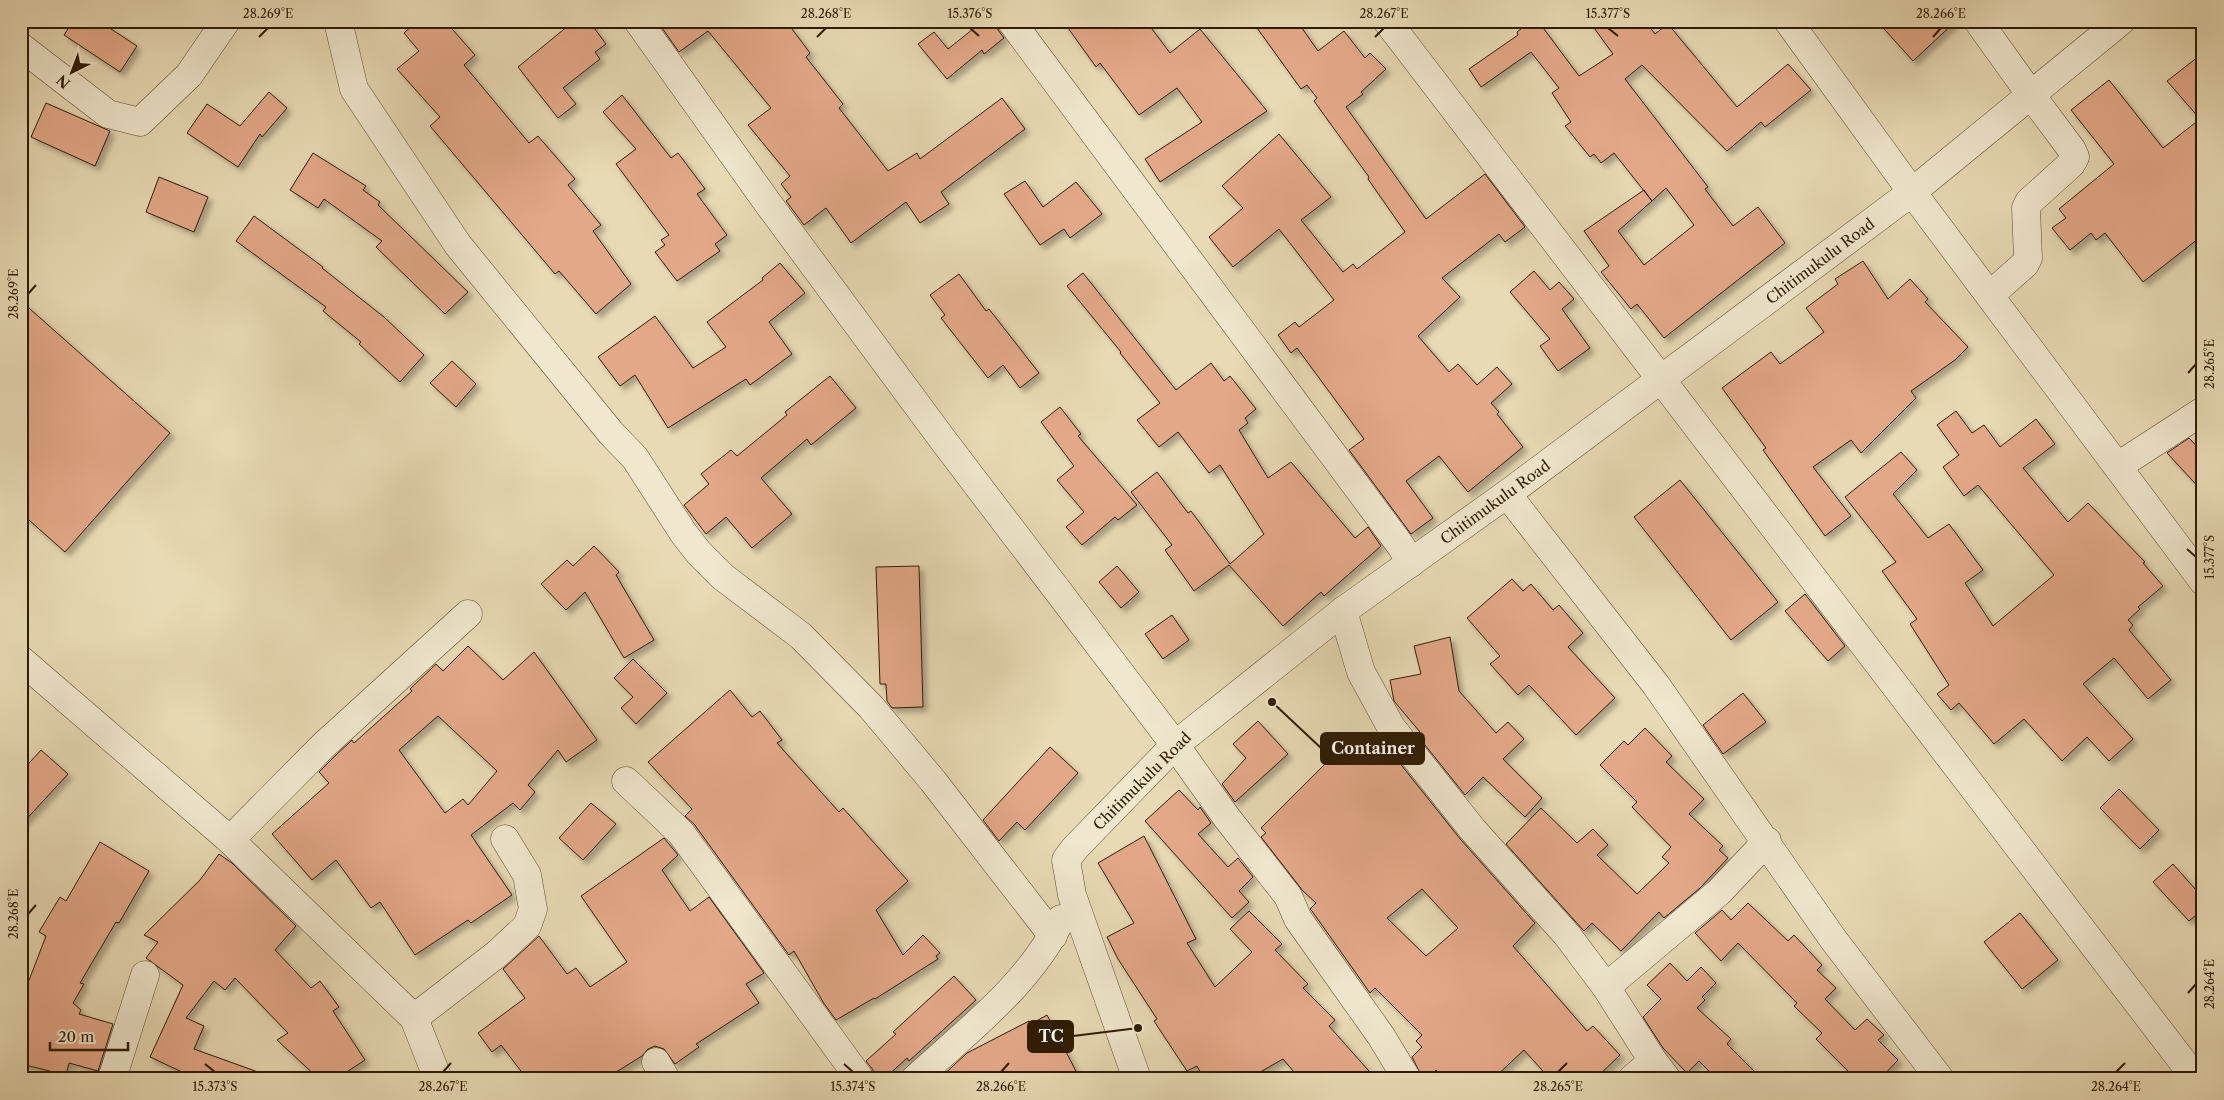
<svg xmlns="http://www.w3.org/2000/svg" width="2224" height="1100" viewBox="0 0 2224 1100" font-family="'Libre Caslon Text',serif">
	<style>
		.building { fill: #e3a888; stroke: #2e1b02; fill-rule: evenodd; filter: url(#shadow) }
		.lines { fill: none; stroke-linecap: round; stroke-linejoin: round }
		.minor-casing { stroke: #5c4b2e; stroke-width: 29 }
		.minor { stroke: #f0e7ce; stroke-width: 28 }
		.ticks { fill: none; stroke: #2e1b02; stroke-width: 2 }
		.labels { text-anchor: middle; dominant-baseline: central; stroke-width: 4; stroke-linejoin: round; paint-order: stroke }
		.street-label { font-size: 15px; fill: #2e1b02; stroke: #f0e7ce }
		.leader { fill: none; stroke: #2e1b02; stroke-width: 2 }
		.callout-dot { fill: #2e1b02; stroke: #f0e7ce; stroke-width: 2 }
		.callout { fill: #2e1b02; stroke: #2e1b02; stroke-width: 2 }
		.callout-label { font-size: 16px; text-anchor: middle; font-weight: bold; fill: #fff }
		.neatline { fill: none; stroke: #2e1b02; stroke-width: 2 }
		.ticks-label { font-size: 12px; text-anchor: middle; fill: #2e1b02 }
	</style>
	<defs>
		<filter id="shadow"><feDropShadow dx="4.5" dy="4.5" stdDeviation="2.5" flood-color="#0004"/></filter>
	</defs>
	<rect width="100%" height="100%" fill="#e8dab4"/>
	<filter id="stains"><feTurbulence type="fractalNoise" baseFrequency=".004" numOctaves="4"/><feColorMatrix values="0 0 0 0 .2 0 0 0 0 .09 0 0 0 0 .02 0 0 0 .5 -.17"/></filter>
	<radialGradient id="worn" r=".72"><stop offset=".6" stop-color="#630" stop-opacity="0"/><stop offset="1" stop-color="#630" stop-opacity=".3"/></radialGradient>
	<!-- building -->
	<g class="building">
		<path d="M 73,21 L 99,21 L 137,46 L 120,72 L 64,35 Z"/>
		<path d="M 417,21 L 445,21 L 475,55 L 464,65 L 529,143 L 538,136 L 575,179 L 568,185 L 601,225 L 593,231 L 631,284 L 596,314 L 559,271 L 555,274 L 430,126 L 440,117 L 397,69 L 419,51 L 404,33 Z"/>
		<path d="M 574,21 L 589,21 L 606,44 L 595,52 L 600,59 L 563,88 L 576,104 L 558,118 L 518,67 Z"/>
		<path d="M 671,21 L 786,21 L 810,53 L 806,57 L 843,104 L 839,108 L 888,171 L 917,153 L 920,159 L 1002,98 L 1025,129 L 941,192 L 949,204 L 920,223 L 906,202 L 851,243 L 826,208 L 804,225 L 786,201 L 791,197 L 781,184 L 790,176 L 748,125 L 771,108 L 708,31 L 679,52 L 662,28 Z"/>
		<path d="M 983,21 L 996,21 L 998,30 L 1004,38 L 984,54 L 982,50 L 947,79 L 918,44 L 934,32 L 948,49 Z"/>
		<path d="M 1063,21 L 1110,21 L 1116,29 L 1127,21 L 1146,21 L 1170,53 L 1200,29 L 1267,111 L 1160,182 L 1145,159 L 1202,122 L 1177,88 L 1139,115 L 1100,63 L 1096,67 Z"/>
		<path d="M 1252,21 L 1297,21 L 1318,51 L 1344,31 L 1365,58 L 1370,53 L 1386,69 L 1361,92 L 1363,94 L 1346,107 L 1426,219 L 1485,174 L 1525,227 L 1505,242 L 1499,234 L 1442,278 L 1460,297 L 1418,336 L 1449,372 L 1458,364 L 1477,385 L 1497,367 L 1512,384 L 1491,403 L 1499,412 L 1497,414 L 1523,447 L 1468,492 L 1439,456 L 1406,481 L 1433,518 L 1411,534 L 1349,450 L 1364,439 L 1297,348 L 1291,353 L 1278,335 L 1295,322 L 1299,327 L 1334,300 L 1279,229 L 1233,267 L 1209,237 L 1243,208 L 1222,186 L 1279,134 L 1331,197 L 1301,220 L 1343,272 L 1353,264 L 1357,269 L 1405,232 L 1368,179 L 1369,177 L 1314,101 L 1317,98 L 1307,85 L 1301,89 Z"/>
		<path d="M 1531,21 L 1538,21 L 1579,76 L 1613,54 L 1589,21 L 1645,21 L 1655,34 L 1668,24 L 1737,107 L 1788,64 L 1811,90 L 1765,127 L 1761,122 L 1727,151 L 1642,65 L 1625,79 L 1708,187 L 1705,189 L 1733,226 L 1758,207 L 1785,243 L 1664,338 L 1637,304 L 1631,309 L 1601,272 L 1609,266 L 1584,231 L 1644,190 L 1652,201 L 1618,231 L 1644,265 L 1694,225 L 1666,188 L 1652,201 L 1614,153 L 1601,163 L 1594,154 L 1590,157 L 1565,126 L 1571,122 L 1552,93 L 1559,88 L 1531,52 L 1481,87 L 1469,69 L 1518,35 L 1517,32 Z"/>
		<path d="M 1877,21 L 1956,21 L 1913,61 Z"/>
		<path d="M 2203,53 L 2203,235 L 2143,282 L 2105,233 L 2096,240 L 2091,233 L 2070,250 L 2052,228 L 2066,218 L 2059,209 L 2114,164 L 2071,110 L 2109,80 L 2163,148 L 2200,119 L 2167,81 Z"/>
		<path d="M 269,92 L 287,108 L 262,137 L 260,134 L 238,167 L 187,133 L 207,104 L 240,126 Z"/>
		<path d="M 622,95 L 671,158 L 678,153 L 705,189 L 697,194 L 727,235 L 715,244 L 720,251 L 677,281 L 655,252 L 665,245 L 661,240 L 669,235 L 616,164 L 636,149 L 603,112 Z"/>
		<path d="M 46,103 L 110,131 L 95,166 L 31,137 Z"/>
		<path d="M 313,153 L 366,186 L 363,190 L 380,202 L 378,205 L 468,292 L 445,314 L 376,247 L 382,241 L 324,199 L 318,208 L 290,190 Z"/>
		<path d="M 159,177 L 208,197 L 194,232 L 146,212 Z"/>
		<path d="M 1025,181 L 1043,207 L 1076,182 L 1102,214 L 1070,238 L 1064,229 L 1040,245 L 1004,194 Z"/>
		<path d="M 254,216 L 323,267 L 322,268 L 384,317 L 424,355 L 400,382 L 359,344 L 361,342 L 323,311 L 326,307 L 236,241 Z"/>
		<path d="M 1863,261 L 1888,299 L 1910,279 L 1928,299 L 1925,302 L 1968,347 L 1955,360 L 1911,391 L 1916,398 L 1861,453 L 1851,440 L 1813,467 L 1851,516 L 1825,536 L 1763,450 L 1766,448 L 1722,388 L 1771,352 L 1780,364 L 1824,332 L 1806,308 L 1838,284 L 1835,279 Z"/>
		<path d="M 780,263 L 805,293 L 769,322 L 792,354 L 750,385 L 746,379 L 668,428 L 635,375 L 620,386 L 598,357 L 655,316 L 693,368 L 726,347 L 707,322 L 763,280 L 762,278 Z"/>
		<path d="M 1534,271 L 1550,290 L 1559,282 L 1574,299 L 1562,309 L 1590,348 L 1558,371 L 1540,346 L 1550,339 L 1510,292 Z"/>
		<path d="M 1083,273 L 1176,390 L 1211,363 L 1224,381 L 1230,376 L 1256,409 L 1245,418 L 1248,423 L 1239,430 L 1268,478 L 1291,462 L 1355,538 L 1368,527 L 1381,546 L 1324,596 L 1321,592 L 1283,626 L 1229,565 L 1194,591 L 1165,550 L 1172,545 L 1131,492 L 1157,472 L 1188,513 L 1191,511 L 1230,564 L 1264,534 L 1220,465 L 1209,473 L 1178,432 L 1159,447 L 1137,420 L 1160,403 L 1120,353 L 1121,352 L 1067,286 Z"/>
		<path d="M 959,274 L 986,311 L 989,309 L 1039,373 L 1020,388 L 1003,365 L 988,378 L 941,318 L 945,315 L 930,295 Z"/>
		<path d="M 21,301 L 170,433 L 65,552 L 21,513 Z"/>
		<path d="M 452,361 L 476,384 L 456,407 L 430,383 Z"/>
		<path d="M 830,376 L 856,408 L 811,445 L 807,439 L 761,478 L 792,514 L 752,548 L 726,517 L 706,534 L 684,505 L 709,484 L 701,474 L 731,450 L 737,456 L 787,415 L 785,412 Z"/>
		<path d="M 1060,407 L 1081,434 L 1078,436 L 1137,505 L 1118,520 L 1115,517 L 1082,545 L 1066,527 L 1084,512 L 1057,480 L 1074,466 L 1041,422 Z"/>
		<path d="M 1956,411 L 1972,433 L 1984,425 L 2000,447 L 2036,419 L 2055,444 L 2023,468 L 2068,522 L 2088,503 L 2145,562 L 2143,563 L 2163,586 L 2138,607 L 2140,609 L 2128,620 L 2133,625 L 2129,630 L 2171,680 L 2148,699 L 2114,658 L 2083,684 L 2133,739 L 2109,761 L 2087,737 L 2062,761 L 2024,719 L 1994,744 L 1959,703 L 1951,710 L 1937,694 L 1949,685 L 1910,624 L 1917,619 L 1882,571 L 1896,562 L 1845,497 L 1901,452 L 1917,470 L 1893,494 L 1928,538 L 1949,524 L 1983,570 L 1965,583 L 1993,626 L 2054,575 L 1978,485 L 1964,496 L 1943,467 L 1959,455 L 1937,425 Z"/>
		<path d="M 2189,438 L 2203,453 L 2203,492 L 2167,453 Z"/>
		<path d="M 1680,480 L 1778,602 L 1731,640 L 1634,517 Z"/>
		<path d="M 594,546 L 619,572 L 616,575 L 654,640 L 624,658 L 585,592 L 566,610 L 541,584 L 567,560 L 573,566 Z"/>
		<path d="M 919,566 L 923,707 L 892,708 L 887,701 L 886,684 L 880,684 L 876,567 Z"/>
		<path d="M 1117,566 L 1139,592 L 1121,608 L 1099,582 Z"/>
		<path d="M 1512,579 L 1523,591 L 1531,584 L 1553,610 L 1559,605 L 1583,633 L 1568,647 L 1615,698 L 1576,735 L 1529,685 L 1518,695 L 1490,664 L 1500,656 L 1467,618 Z"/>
		<path d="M 1805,594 L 1845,646 L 1828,661 L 1785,611 Z"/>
		<path d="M 1172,615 L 1189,640 L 1163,659 L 1145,634 Z"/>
		<path d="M 1450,637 L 1459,691 L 1496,733 L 1508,722 L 1524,739 L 1503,759 L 1542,798 L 1525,817 L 1483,777 L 1465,795 L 1417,735 L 1420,732 L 1394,701 L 1390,680 L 1421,674 L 1414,646 Z"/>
		<path d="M 468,646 L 503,680 L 534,652 L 597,740 L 566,762 L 558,750 L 528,785 L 535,792 L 520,810 L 513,803 L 471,835 L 512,895 L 471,923 L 468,920 L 415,955 L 380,902 L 371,908 L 336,860 L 312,880 L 272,834 L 329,783 L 319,772 L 335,756 L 352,740 L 354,743 L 412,691 L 410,689 L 436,664 L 443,671 ZM 438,716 L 497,771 L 468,805 L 463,799 L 445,813 L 399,750 Z"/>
		<path d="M 633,659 L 667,693 L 636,724 L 621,708 L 633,697 L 614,678 Z"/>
		<path d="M 730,690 L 752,717 L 760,711 L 782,740 L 777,743 L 839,812 L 843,808 L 908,881 L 876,910 L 903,955 L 923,935 L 940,953 L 936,956 L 938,959 L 875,999 L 874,998 L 836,1020 L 823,1002 L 794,951 L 789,955 L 694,824 L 685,816 L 692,809 L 648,762 Z"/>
		<path d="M 1743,693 L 1766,722 L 1723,754 L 1703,725 Z"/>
		<path d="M 1258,721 L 1288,754 L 1235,802 L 1222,784 L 1246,758 L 1233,744 Z"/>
		<path d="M 1645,728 L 1672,756 L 1666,762 L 1704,799 L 1689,814 L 1723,846 L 1719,850 L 1728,858 L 1700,888 L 1664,918 L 1659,912 L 1621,951 L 1592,923 L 1584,931 L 1506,844 L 1541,808 L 1577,843 L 1593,829 L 1608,845 L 1597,855 L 1637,894 L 1669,863 L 1662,857 L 1671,847 L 1632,807 L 1637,802 L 1600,765 L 1624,741 L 1628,745 Z"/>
		<path d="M 1355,734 L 1386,764 L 1394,756 L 1461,840 L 1535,923 L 1513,946 L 1587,1031 L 1593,1026 L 1620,1055 L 1595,1079 L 1550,1079 L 1524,1050 L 1493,1079 L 1444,1079 L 1436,1070 L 1427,1079 L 1423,1079 L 1412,1057 L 1422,1047 L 1416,1041 L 1422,1035 L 1375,988 L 1370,993 L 1312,911 L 1310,909 L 1316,903 L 1303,891 L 1261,837 L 1266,833 L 1261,828 ZM 1422,889 L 1458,928 L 1426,956 L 1387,918 Z"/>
		<path d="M 1050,747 L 1078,773 L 1025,830 L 1017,822 L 999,841 L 983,820 Z"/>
		<path d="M 41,750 L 68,774 L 21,825 L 21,772 Z"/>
		<path d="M 2119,789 L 2159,830 L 2140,849 L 2100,808 Z"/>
		<path d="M 1179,790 L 1198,810 L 1200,807 L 1211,823 L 1198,834 L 1228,867 L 1238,858 L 1253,877 L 1239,891 L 1249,902 L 1232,918 L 1145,821 Z"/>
		<path d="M 591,803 L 616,824 L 583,860 L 559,838 Z"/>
		<path d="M 1144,836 L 1196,939 L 1187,943 L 1215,987 L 1252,952 L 1230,929 L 1249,911 L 1282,944 L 1275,950 L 1308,984 L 1303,988 L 1335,1020 L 1329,1026 L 1376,1079 L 1300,1079 L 1283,1059 L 1248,1079 L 1204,1079 L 1197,1066 L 1187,1071 L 1154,1021 L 1157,1019 L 1118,959 L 1107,937 L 1134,923 L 1098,863 Z"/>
		<path d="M 664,838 L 678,855 L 662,870 L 690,911 L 709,897 L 764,973 L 746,984 L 759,1003 L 696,1044 L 699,1047 L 675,1064 L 664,1049 L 655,1046 L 648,1049 L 642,1056 L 605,1079 L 527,1079 L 501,1045 L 492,1052 L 478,1033 L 525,998 L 503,969 L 539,936 L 567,974 L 576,968 L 590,987 L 627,962 L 581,896 Z"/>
		<path d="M 100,842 L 149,871 L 119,923 L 116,922 L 80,983 L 84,984 L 73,1003 L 81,1010 L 79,1014 L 113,1024 L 98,1071 L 69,1063 L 66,1075 L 21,1064 L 21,1001 L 46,936 L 39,932 L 60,897 L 66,901 Z"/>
		<path d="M 219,854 L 232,863 L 296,926 L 275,950 L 311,988 L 320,981 L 339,1007 L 333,1011 L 365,1060 L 336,1079 L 319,1079 L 277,1040 L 288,1033 L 235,978 L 225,990 L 214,981 L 186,1018 L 204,1026 L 194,1049 L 269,1076 L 268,1079 L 197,1079 L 150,1057 L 183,985 L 146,958 L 158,942 L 144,935 L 200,880 Z"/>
		<path d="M 2173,864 L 2203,898 L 2203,909 L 2189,921 L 2153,882 Z"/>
		<path d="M 1748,903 L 1788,941 L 1794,935 L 1822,965 L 1817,970 L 1836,988 L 1825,999 L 1855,1030 L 1867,1019 L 1884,1035 L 1878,1040 L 1898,1060 L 1880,1079 L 1856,1079 L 1816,1039 L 1822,1033 L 1794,1006 L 1797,1003 L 1738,943 L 1721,961 L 1695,933 L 1722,910 L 1731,920 Z"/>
		<path d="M 2020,913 L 2058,960 L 2022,989 L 1984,942 Z"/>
		<path d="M 1670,963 L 1687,981 L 1701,967 L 1716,983 L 1702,997 L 1705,1000 L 1697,1008 L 1731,1039 L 1727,1044 L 1762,1079 L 1717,1079 L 1699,1061 L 1687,1073 L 1663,1048 L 1643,1017 L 1661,999 L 1647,985 Z"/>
		<path d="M 954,976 L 976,1000 L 909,1061 L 907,1058 L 884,1079 L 875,1079 L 873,1070 L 866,1061 L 896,1034 L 893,1032 Z"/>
		<path d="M 1047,1015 L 1080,1079 L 939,1079 L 967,1053 L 1029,1021 L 1031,1024 Z"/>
	</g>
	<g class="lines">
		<defs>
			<g id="minor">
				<path d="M 338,21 L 354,89 L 458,245 L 611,433 L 635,458 L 684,534 L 699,553 L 723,577 L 801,636 L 871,707 L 933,781 L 1053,936"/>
				<path d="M 638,21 L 767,202 L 943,440 L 1175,745 L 1227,818 L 1288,896 L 1298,919 L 1381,1036 L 1407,1079"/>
				<path d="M 1011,21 L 1401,546 L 1411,563"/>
				<path d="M 1387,21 L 2196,1079"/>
				<path d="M 1788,21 L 1912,192 L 2203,581"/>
				<path d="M 1978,21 L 2031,95 L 2072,150 L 2075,157 L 2071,164 L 2029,202 L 2026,208 L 2028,258 L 2025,264 L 1990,295"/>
				<path d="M 21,47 L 108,114 L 140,122 L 189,75 L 226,21"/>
				<path d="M 2118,466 L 2203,411"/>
				<path d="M 1507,494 L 1656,685 L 1833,939 L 1940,1079"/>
				<path d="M 1343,611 L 1361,672 L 1391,727 L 1473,830 L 1567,935 L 1606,987 L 1653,1061 L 1667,1079"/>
				<path d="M 21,660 L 230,840 L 414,1018 L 438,1079"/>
				<path d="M 626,781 L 681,833 L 860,1079"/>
				<path d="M 230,840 L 324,745 L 468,614"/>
				<path d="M 1606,987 L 1719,892 L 1767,841"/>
				<path d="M 414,1018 L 497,954 L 527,926 L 533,909 L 527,875 L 505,839"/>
				<path d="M 656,1062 L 666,1079"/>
				<path d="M 112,1079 L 145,975"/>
				<path d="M 915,1079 C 967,1031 1030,984 1061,919"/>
				<path d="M 1137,1079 L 1072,895 L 1066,860 L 1075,848 L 1175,745 L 1343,611 L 1507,494 L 1912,192 L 2121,21"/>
				<path d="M 1632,1079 L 1653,1061"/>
			</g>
		</defs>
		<!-- minor casing -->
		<use href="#minor" class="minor-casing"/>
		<!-- minor -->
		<use href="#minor" class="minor"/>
	</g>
	<!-- ticks -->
	<path class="ticks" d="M 970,28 L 979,36M 1608,28 L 1618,36M 259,37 L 268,28M 817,37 L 826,28M 1375,37 L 1384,28M 1933,37 L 1941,28M 28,294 L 36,285M 2188,373 L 2196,364M 2187,549 L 2196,557M 28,914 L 36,905M 2188,993 L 2196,984M 205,1064 L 215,1072M 844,1064 L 853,1072M 443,1072 L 451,1063M 1001,1072 L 1009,1063M 1558,1072 L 1567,1063M 2116,1072 L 2125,1063"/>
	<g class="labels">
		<!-- street labels -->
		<g class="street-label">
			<text transform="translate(1820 261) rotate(-37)">Chitimukulu Road</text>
			<text transform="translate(1495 502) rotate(-36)">Chitimukulu Road</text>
			<text transform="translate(1142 781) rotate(-45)">Chitimukulu Road</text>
		</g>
	</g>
	<!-- callouts -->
	<path class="leader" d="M1272 702L1321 748M1138 1028L1073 1036"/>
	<g class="callout-dot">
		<circle cx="1272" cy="702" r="5"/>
		<circle cx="1138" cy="1028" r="5"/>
	</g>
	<g class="callout">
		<rect x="1321" y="733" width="103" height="31" rx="5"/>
		<rect x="1028" y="1021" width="45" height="31" rx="5"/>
	</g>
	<g class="callout-label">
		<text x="1373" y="754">Container</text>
		<text x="1051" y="1042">TC</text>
	</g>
	<!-- margin -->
	<rect width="2224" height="1100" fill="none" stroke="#e8dab4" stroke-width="55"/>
	<!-- north arrow -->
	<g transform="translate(72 72) rotate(222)" stroke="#f0e7ce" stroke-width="4" paint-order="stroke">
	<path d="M0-4L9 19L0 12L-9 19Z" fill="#2e1b02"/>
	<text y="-8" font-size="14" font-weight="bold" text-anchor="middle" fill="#2e1b02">N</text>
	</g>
	<!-- scale -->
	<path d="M50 1042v8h78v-8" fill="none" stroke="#2e1b02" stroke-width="2.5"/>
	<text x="58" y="1042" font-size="15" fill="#2e1b02" stroke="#f0e7ce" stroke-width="4" paint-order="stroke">20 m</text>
	<rect x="28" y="28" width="2168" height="1044" class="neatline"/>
	<g class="ticks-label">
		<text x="268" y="18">28.269°E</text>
		<text x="826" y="18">28.268°E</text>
		<text x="970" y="18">15.376°S</text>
		<text x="1384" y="18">28.267°E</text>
		<text x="1608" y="18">15.377°S</text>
		<text x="1941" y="18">28.266°E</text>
		<text transform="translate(14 294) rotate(-90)" y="4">28.269°E</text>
		<text transform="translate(2210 364) rotate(-90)" y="4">28.265°E</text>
		<text transform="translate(2210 557) rotate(-90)" y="4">15.377°S</text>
		<text transform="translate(14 914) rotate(-90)" y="4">28.268°E</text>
		<text transform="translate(2210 984) rotate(-90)" y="4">28.264°E</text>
		<text x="215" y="1091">15.373°S</text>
		<text x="443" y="1091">28.267°E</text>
		<text x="853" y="1091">15.374°S</text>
		<text x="1001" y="1091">28.266°E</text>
		<text x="1558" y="1091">28.265°E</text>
		<text x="2116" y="1091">28.264°E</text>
	</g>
	<rect width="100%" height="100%" filter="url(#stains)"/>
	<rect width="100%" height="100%" fill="url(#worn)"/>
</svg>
